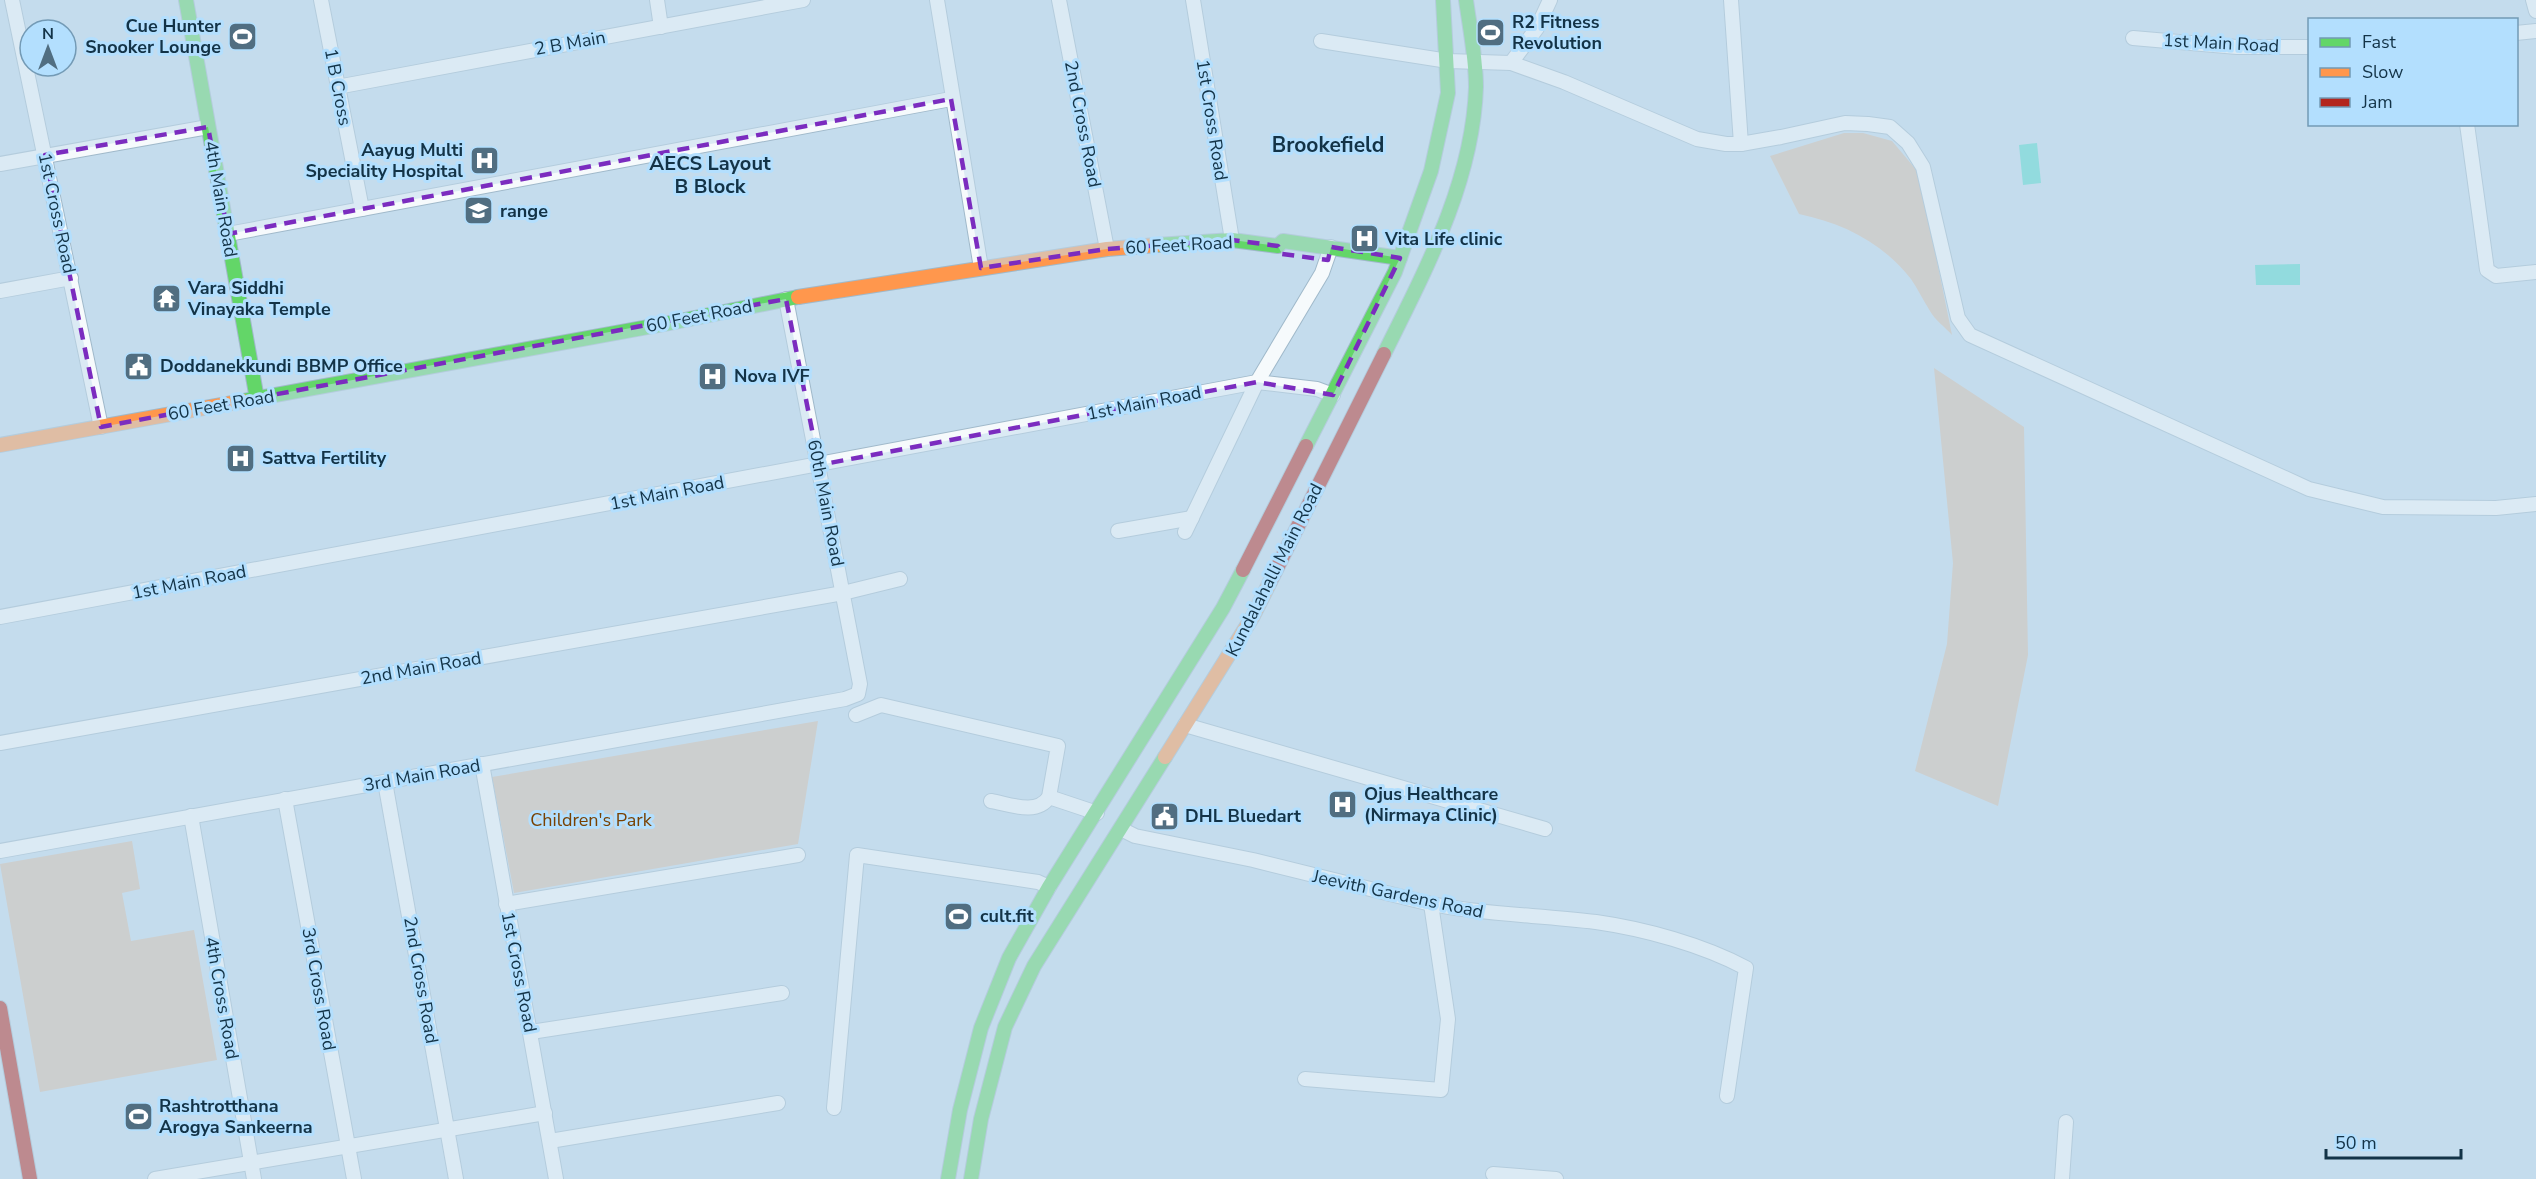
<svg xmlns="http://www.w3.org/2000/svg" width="2536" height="1179" viewBox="0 0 2536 1179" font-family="'Nunito Sans',sans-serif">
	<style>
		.green { fill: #d6beaa }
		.water { fill: #55dacc }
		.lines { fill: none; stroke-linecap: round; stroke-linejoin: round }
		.street-casing { stroke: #a0b9ca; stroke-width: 16 }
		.fast-casing { stroke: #a0b9ca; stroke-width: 16 }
		.slow-casing { stroke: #a0b9ca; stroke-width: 16 }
		.jam-casing { stroke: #a0b9ca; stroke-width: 16 }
		.street { stroke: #f6fafc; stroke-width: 14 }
		.fast { stroke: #63d668; stroke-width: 14 }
		.slow { stroke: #ff974d; stroke-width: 14 }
		.jam { stroke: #b3261e; stroke-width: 14 }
		.marked { fill: none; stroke: #7b2cbf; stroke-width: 4.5; stroke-dasharray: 12 8; stroke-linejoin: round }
		.labels { text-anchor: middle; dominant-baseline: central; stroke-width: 6; stroke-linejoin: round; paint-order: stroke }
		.poi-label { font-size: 18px; font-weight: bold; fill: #133347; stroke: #b3dffe; text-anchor: start }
		.street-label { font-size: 18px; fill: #133347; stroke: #b3dffe }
		.park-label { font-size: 18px; fill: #794102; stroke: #b3dffe }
		.neighbourhood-label { font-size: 20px; font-weight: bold; fill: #133347; stroke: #b3dffe }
		.quarter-label { font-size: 21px; font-weight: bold; fill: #133347; stroke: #b3dffe }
	</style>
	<rect width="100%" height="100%" fill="#c4dced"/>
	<!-- green -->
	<g class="green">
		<path d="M 1844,133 L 1863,133 L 1892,141 L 1919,173 L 1952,335 C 1945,327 1935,320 1930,311 C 1923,300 1918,289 1911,279 C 1883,243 1843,223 1799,214 L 1770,156 Z"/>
		<path d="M 1934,368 L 2024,427 L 2028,655 L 1998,806 L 1915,771 L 1947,644 L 1953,563 Z"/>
		<path d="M 818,721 L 798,844 L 514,893 L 492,777 Z"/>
		<path d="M 132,841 L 140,889 L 122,893 L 131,941 L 194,930 L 217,1060 L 40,1092 L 0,864 Z"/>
	</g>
	<!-- water -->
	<g class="water">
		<path d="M 2037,143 L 2041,183 L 2023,185 L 2019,145 Z"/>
		<path d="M 2300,264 L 2300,285 L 2256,285 L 2255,265 Z"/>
	</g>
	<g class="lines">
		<defs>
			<g id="street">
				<path d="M 12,0 L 101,427"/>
				<path d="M 321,0 L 362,209"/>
				<path d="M 657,0 L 661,27"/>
				<path d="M 937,0 L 981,268"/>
				<path d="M 1059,0 L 1107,249"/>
				<path d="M 1193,0 L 1232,240"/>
				<path d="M 1731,0 L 1741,144"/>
				<path d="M 2533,0 L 2536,11"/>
				<path d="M 2516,33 L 2536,31"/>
				<path d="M 2133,38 L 2237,47 L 2310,47"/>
				<path d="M 1321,41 L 1448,61 L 1511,63 L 1564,82 L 1697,139 L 1726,144 L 1741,144 L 1781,137 L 1845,123 L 1868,124 L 1890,127 L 1908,143 L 1923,167 L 1958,318 L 1970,335 L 2309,489 L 2383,507 L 2496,508 L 2536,504"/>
				<path d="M 1511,63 L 1537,28 L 1550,0"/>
				<path d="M 337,87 L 803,0"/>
				<path d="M 2467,124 L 2487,270 L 2496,276 L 2536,272"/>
				<path d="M 0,164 L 208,127"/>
				<path d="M 228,234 L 951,99"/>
				<path d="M 0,291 L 71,278"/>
				<path d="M 1118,531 L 1192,518"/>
				<path d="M 1185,532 L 1257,382 L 1322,273 L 1331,247"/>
				<path d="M 0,617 L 1257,382 L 1317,389 L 1333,395"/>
				<path d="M 856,715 L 881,705 L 1058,746 L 1049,797 C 1037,816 1009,804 991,801"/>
				<path d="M 1185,725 L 1545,829"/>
				<path d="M 0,743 L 843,593 L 900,579"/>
				<path d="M 482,764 L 556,1179"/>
				<path d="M 385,782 L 456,1179"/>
				<path d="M 1049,797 L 1097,813"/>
				<path d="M 285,799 L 354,1179"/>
				<path d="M 191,816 L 254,1179"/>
				<path d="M 1121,829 L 1135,836 L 1253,860 L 1431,904 C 1486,915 1541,915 1596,922 C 1645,929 1703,945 1746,968 L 1727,1096"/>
				<path d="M 0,851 L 845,699 L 858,694 L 860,684 L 786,299"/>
				<path d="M 506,904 L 798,855"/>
				<path d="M 531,1032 L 782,993"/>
				<path d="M 1305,1079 L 1441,1090 L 1448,1019 L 1431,904"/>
				<path d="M 834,1108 L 857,855 L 1038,882 L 1049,887"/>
				<path d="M 550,1141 L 778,1103"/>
				<path d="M 1493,1174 L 1556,1179"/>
				<path d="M 155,1179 L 545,1113"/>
				<path d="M 2062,1179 L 2066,1122"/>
			</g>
			<g id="fast">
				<path d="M 186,0 L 257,399"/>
				<path d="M 1157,245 L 1232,240 L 1278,246 L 1283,241 L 1400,258"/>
				<path d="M 1384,354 C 1425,271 1473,182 1476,87 C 1476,58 1470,29 1466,0"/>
				<path d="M 243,401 L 670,323 L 798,297"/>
				<path d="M 1306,446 L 1395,272 L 1431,171 L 1448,93 L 1443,0"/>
				<path d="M 948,1179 L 960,1110 L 981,1028 L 1009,958 L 1049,887 L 1223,608 L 1243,570"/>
				<path d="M 971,1179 L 981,1119 L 1005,1027 L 1034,966 L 1165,757"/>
			</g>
			<g id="slow">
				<path d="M 798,297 L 1107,249 L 1157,245"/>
				<path d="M 0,445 L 243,401"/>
				<path d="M 1165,757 L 1253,616 L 1270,582"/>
			</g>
			<g id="jam">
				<path d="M 1243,570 L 1306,446"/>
				<path d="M 1270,582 L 1384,354"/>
				<path d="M 0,1008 L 30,1179"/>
			</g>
		</defs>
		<!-- street casing -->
		<use href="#street" class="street-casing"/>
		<!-- fast casing -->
		<use href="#fast" class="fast-casing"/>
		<!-- slow casing -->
		<use href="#slow" class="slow-casing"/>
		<!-- jam casing -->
		<use href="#jam" class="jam-casing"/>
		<!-- street -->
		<use href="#street" class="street"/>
		<!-- fast -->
		<use href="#fast" class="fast"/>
		<!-- slow -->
		<use href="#slow" class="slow"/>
		<!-- jam -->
		<use href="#jam" class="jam"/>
	</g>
	<!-- marked area -->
	<path d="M0 0H2536V1179H0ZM 951,99 L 981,268 L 1107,249 L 1232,240 L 1278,246 L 1282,254 L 1328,260 L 1331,247 L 1400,258 L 1333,395 L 1257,382 L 819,465 L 786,299 L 101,427 L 45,155 L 208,127 L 228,234 Z" fill="#c4dced" fill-opacity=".55" fill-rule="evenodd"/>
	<path class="marked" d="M 951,99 L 981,268 L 1107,249 L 1232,240 L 1278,246 L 1282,254 L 1328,260 L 1331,247 L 1400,258 L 1333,395 L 1257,382 L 819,465 L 786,299 L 101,427 L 45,155 L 208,127 L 228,234 Z"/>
	<!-- icons -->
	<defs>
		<symbol id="stadium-square" viewBox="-11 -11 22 22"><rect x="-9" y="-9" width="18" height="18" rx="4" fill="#516e81" stroke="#b3dffe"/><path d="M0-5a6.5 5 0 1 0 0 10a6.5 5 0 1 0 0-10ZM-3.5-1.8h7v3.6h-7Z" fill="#fff"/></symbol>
		<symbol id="hospital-square" viewBox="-11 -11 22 22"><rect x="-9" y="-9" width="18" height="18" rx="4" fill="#516e81" stroke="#b3dffe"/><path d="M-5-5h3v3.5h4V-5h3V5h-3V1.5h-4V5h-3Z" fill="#fff"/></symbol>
		<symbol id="school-square" viewBox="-11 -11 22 22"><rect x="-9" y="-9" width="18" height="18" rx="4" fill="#516e81" stroke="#b3dffe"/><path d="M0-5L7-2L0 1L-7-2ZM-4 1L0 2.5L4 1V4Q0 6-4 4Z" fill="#fff"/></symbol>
		<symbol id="temple-square" viewBox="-11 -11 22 22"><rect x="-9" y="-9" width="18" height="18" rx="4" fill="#516e81" stroke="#b3dffe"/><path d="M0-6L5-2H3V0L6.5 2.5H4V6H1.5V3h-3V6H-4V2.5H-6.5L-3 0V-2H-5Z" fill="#fff"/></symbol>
		<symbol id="civic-square" viewBox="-11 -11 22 22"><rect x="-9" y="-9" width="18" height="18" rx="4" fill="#516e81" stroke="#b3dffe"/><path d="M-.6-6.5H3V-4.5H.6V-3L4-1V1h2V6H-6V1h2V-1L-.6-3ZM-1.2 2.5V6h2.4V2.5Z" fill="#fff"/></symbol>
	</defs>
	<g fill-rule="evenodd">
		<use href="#stadium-square" x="1474" y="16" width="33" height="33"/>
		<use href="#stadium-square" x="226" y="20" width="33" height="33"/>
		<use href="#hospital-square" x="468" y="144" width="33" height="33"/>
		<use href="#school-square" x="462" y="194" width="33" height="33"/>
		<use href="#hospital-square" x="1348" y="222" width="33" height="33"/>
		<use href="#temple-square" x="150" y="282" width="33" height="33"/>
		<use href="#civic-square" x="122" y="350" width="33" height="33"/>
		<use href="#hospital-square" x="696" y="360" width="33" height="33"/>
		<use href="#hospital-square" x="224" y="442" width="33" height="33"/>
		<use href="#hospital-square" x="1326" y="788" width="33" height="33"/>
		<use href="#civic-square" x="1148" y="800" width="33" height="33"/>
		<use href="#stadium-square" x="942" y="900" width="33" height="33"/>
		<use href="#stadium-square" x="122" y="1100" width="33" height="33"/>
	</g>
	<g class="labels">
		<!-- poi labels -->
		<g class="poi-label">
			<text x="1512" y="22">R2 Fitness<tspan x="1512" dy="21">Revolution</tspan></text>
			<text x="221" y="26" text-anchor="end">Cue Hunter<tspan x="221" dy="21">Snooker Lounge</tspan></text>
			<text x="463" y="150" text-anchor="end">Aayug Multi<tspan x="463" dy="21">Speciality Hospital</tspan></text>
			<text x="500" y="211">range</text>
			<text x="1385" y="239">Vita Life clinic</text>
			<text x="188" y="288">Vara Siddhi<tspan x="188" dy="21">Vinayaka Temple</tspan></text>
			<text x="160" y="366">Doddanekkundi BBMP Office</text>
			<text x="734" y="376">Nova IVF</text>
			<text x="262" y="458">Sattva Fertility</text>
			<text x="1364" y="794">Ojus Healthcare<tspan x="1364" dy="21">(Nirmaya Clinic)</tspan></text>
			<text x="1185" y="816">DHL Bluedart</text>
			<text x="980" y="916">cult.fit</text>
			<text x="159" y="1106">Rashtrotthana<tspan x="159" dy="21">Arogya Sankeerna</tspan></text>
		</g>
		<!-- street labels -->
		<g class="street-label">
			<text transform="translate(570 43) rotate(-10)">2 B Main</text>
			<text transform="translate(2221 43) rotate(3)">1st Main Road</text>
			<text transform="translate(338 87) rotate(79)">1 B Cross</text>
			<text transform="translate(1212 120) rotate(81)">1st Cross Road</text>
			<text transform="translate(1083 124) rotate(79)">2nd Cross Road</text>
			<text transform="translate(221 199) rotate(80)">4th Main Road</text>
			<text transform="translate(57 213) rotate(78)">1st Cross Road</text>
			<text transform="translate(1179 245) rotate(-3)">60 Feet Road</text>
			<text transform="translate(699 316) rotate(-11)">60 Feet Road</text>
			<text transform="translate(1144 403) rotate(-11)">1st Main Road</text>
			<text transform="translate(221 405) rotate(-10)">60 Feet Road</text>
			<text transform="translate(667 493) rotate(-11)">1st Main Road</text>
			<text transform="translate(826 503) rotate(79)">60th Main Road</text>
			<text transform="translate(1274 570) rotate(-63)">Kundalahalli Main Road</text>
			<text transform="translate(189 582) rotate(-11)">1st Main Road</text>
			<text transform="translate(421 668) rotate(-10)">2nd Main Road</text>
			<text transform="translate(422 775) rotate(-10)">3rd Main Road</text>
			<text transform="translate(1398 894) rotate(12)">Jeevith Gardens Road</text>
			<text transform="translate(519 972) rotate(79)">1st Cross Road</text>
			<text transform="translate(421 980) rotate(80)">2nd Cross Road</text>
			<text transform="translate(319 989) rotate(80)">3rd Cross Road</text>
			<text transform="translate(222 998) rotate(80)">4th Cross Road</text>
		</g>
		<!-- park labels -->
		<g class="park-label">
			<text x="591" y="820">Children's Park</text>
		</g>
		<!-- neighbourhood labels -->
		<g class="neighbourhood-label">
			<text x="710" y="163">AECS Layout<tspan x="710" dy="23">B Block</tspan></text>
		</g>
		<!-- quarter labels -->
		<g class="quarter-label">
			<text x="1328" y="145">Brookefield</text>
		</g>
	</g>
	<!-- legend -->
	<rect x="2308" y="18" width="210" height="108" fill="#b3dffe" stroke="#739ab5" stroke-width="1.5"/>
	<rect x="2320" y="38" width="30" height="9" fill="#63d668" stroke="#739ab5" stroke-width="1.5"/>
	<text x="2362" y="48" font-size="18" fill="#133347">Fast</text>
	<rect x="2320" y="68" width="30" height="9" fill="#ff974d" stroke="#739ab5" stroke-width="1.5"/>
	<text x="2362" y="78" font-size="18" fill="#133347">Slow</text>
	<rect x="2320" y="98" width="30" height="9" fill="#b3261e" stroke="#739ab5" stroke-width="1.5"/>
	<text x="2362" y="108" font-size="18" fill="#133347">Jam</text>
	<!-- north arrow -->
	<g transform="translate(48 48)"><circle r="28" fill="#b3dffe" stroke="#739ab5" stroke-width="1.5"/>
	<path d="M0-4.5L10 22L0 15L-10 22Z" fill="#516e81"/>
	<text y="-9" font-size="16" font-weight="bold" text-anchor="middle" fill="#133347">N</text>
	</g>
	<!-- scale -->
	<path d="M2326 1149v9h135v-9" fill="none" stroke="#133347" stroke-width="3"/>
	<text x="2335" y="1149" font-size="18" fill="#133347" stroke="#b3dffe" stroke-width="4.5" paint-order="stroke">50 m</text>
</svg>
